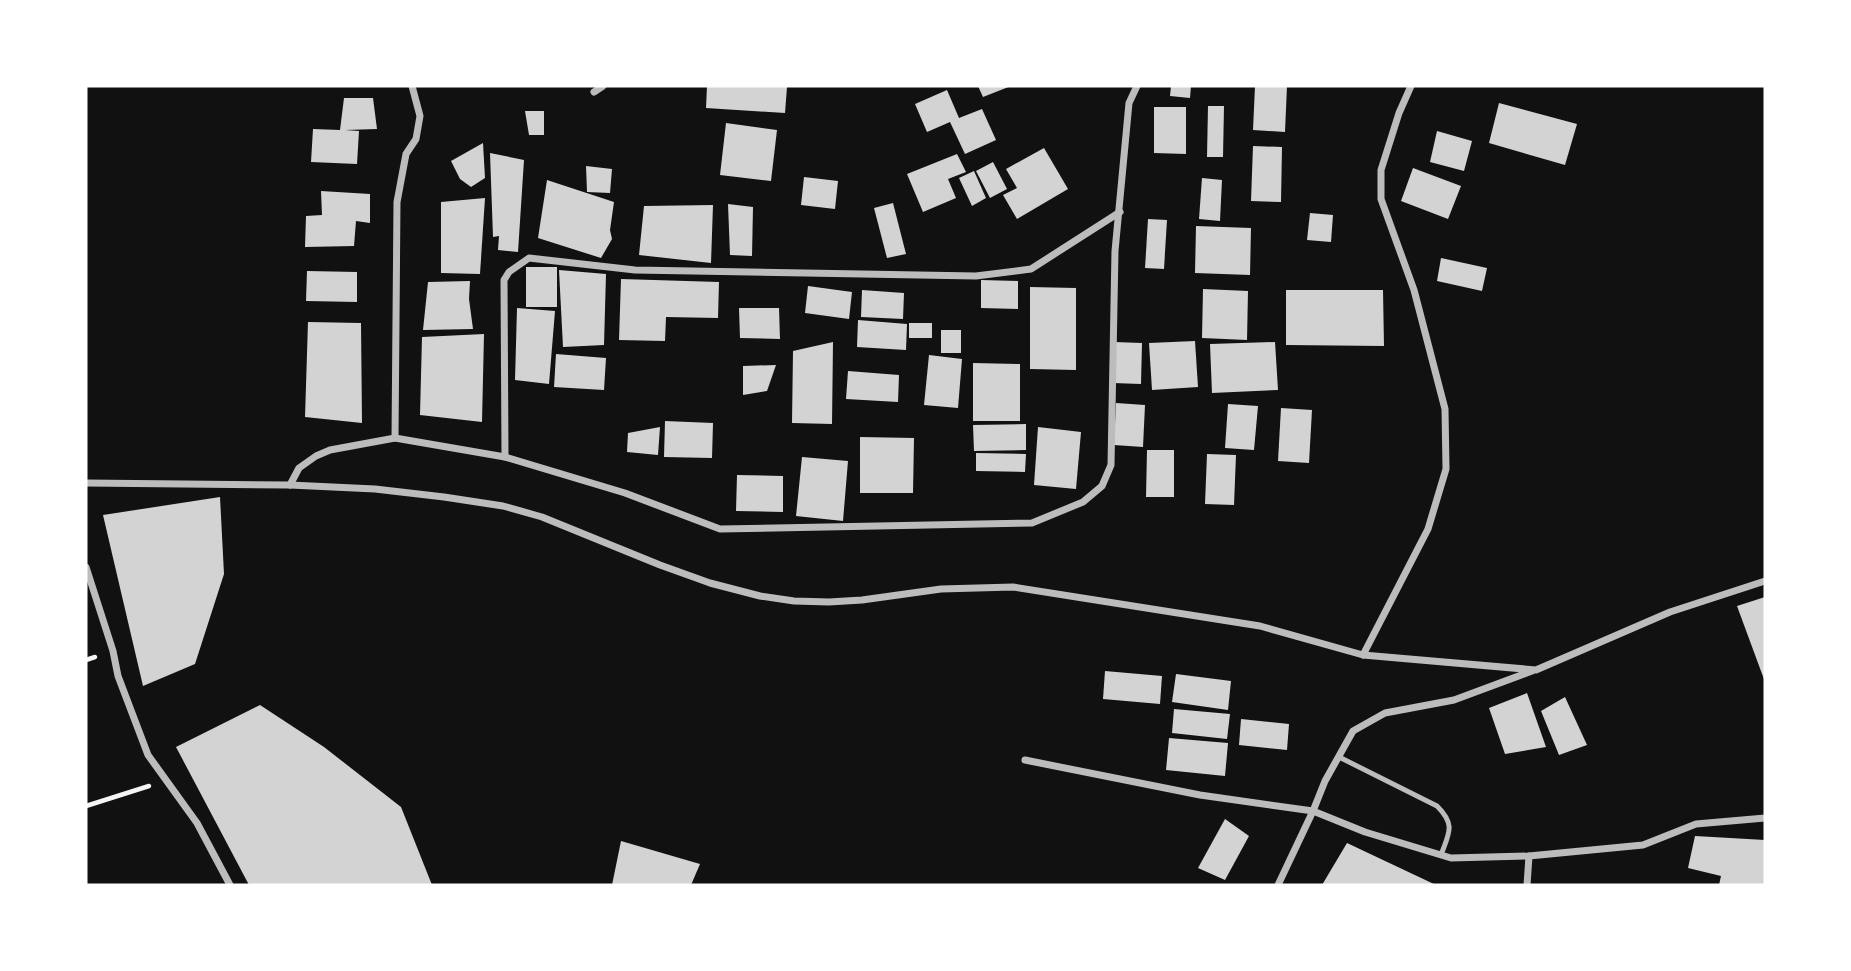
<svg xmlns="http://www.w3.org/2000/svg" width="1851" height="971" viewBox="0 0 1851 971" font-family="'Work Sans',sans-serif">
	<style>
		.building { fill: #d3d3d3 }
		.lines { fill: none; stroke-linecap: round; stroke-linejoin: round }
		.path { stroke: #f5f5f5; stroke-width: 4.5 }
		.service { stroke: #bcbcbc; stroke-width: 5 }
		.minor { stroke: #bcbcbc; stroke-width: 7 }
	</style>
	<rect width="100%" height="100%" fill="#111"/>
	<!-- building -->
	<g class="building">
		<path d="M 707,86 L 787,87 L 785,113 L 706,108 Z"/>
		<path d="M 978,86 L 1011,86 L 983,97 Z"/>
		<path d="M 1171,86 L 1191,86 L 1190,98 L 1170,96 Z"/>
		<path d="M 1255,86 L 1287,86 L 1285,132 L 1253,130 Z"/>
		<path d="M 947,90 L 959,118 L 982,109 L 996,140 L 965,154 L 950,122 L 927,132 L 915,104 Z"/>
		<path d="M 344,98 L 373,98 L 377,129 L 345,130 L 359,131 L 357,164 L 311,162 L 313,129 L 340,130 Z"/>
		<path d="M 1499,103 L 1577,124 L 1565,165 L 1489,143 Z"/>
		<path d="M 1208,106 L 1224,106 L 1223,157 L 1207,157 Z"/>
		<path d="M 1154,107 L 1186,107 L 1186,154 L 1154,153 Z"/>
		<path d="M 525,111 L 544,111 L 544,135 L 529,135 Z"/>
		<path d="M 726,123 L 777,130 L 771,181 L 720,175 Z"/>
		<path d="M 1437,131 L 1472,141 L 1464,171 L 1430,162 Z"/>
		<path d="M 483,143 L 485,178 L 471,187 L 460,179 L 451,161 Z"/>
		<path d="M 1253,146 L 1282,147 L 1281,202 L 1251,201 Z"/>
		<path d="M 1044,148 L 1068,189 L 1017,219 L 1003,195 L 1017,188 L 1006,169 Z"/>
		<path d="M 490,153 L 524,160 L 518,252 L 498,250 L 499,236 L 493,237 Z"/>
		<path d="M 957,154 L 966,172 L 948,179 L 956,198 L 923,212 L 907,174 Z"/>
		<path d="M 993,162 L 1007,189 L 990,198 L 976,171 Z"/>
		<path d="M 586,166 L 612,169 L 610,193 L 587,192 Z"/>
		<path d="M 1413,168 L 1461,186 L 1448,219 L 1401,201 Z"/>
		<path d="M 974,171 L 986,198 L 972,206 L 959,178 Z"/>
		<path d="M 804,177 L 838,181 L 835,209 L 801,205 Z"/>
		<path d="M 1202,178 L 1222,180 L 1220,221 L 1199,219 Z"/>
		<path d="M 547,180 L 614,202 L 610,230 L 612,239 L 601,258 L 538,238 Z"/>
		<path d="M 321,191 L 370,194 L 370,223 L 356,221 L 354,246 L 305,247 L 306,216 L 322,215 Z"/>
		<path d="M 485,198 L 480,274 L 441,273 L 441,202 Z"/>
		<path d="M 893,203 L 906,254 L 887,258 L 874,208 Z"/>
		<path d="M 728,204 L 753,207 L 752,256 L 730,255 Z"/>
		<path d="M 713,205 L 711,263 L 639,255 L 644,206 Z"/>
		<path d="M 1310,213 L 1333,215 L 1331,242 L 1307,240 Z"/>
		<path d="M 1148,219 L 1167,220 L 1164,269 L 1145,268 Z"/>
		<path d="M 1196,226 L 1251,228 L 1250,275 L 1195,273 Z"/>
		<path d="M 1441,258 L 1487,268 L 1482,291 L 1437,281 Z"/>
		<rect x="526" y="267" width="31" height="40"/>
		<path d="M 559,270 L 606,274 L 604,345 L 563,347 Z"/>
		<path d="M 307,271 L 357,272 L 357,302 L 306,301 Z"/>
		<path d="M 621,279 L 719,282 L 718,318 L 666,317 L 665,341 L 619,340 Z"/>
		<path d="M 981,280 L 1018,281 L 1018,309 L 981,308 Z"/>
		<path d="M 470,281 L 469,299 L 473,329 L 423,330 L 428,282 Z"/>
		<path d="M 808,286 L 852,292 L 849,319 L 805,313 Z"/>
		<path d="M 1030,287 L 1076,288 L 1076,370 L 1030,369 Z"/>
		<path d="M 1203,289 L 1248,291 L 1247,340 L 1202,338 Z"/>
		<path d="M 862,290 L 904,293 L 903,319 L 861,317 Z"/>
		<path d="M 1286,290 L 1383,290 L 1384,346 L 1286,345 Z"/>
		<path d="M 517,308 L 555,311 L 549,384 L 515,380 Z"/>
		<path d="M 739,308 L 779,308 L 780,339 L 740,338 Z"/>
		<path d="M 858,320 L 907,324 L 906,350 L 857,347 Z"/>
		<path d="M 308,322 L 361,323 L 362,423 L 305,417 Z"/>
		<rect x="909" y="323" width="23" height="15"/>
		<rect x="941" y="330" width="20" height="23"/>
		<path d="M 484,334 L 482,422 L 420,415 L 422,337 Z"/>
		<path d="M 1195,341 L 1198,387 L 1152,390 L 1149,343 Z"/>
		<path d="M 833,342 L 832,424 L 792,423 L 793,351 Z"/>
		<path d="M 1114,342 L 1142,343 L 1141,384 L 1113,383 Z"/>
		<path d="M 1275,342 L 1278,390 L 1212,393 L 1210,344 Z"/>
		<path d="M 556,354 L 606,358 L 604,390 L 554,387 Z"/>
		<path d="M 929,355 L 962,359 L 958,408 L 924,405 Z"/>
		<path d="M 973,363 L 1020,364 L 1020,421 L 973,421 Z"/>
		<path d="M 776,365 L 767,391 L 743,395 L 743,366 Z"/>
		<path d="M 848,371 L 899,375 L 898,402 L 846,399 Z"/>
		<path d="M 1116,403 L 1145,405 L 1143,447 L 1114,445 Z"/>
		<path d="M 1228,404 L 1258,406 L 1254,450 L 1225,448 Z"/>
		<path d="M 1281,408 L 1312,410 L 1309,463 L 1278,461 Z"/>
		<path d="M 665,421 L 713,423 L 712,458 L 664,457 Z"/>
		<path d="M 1026,424 L 1026,450 L 974,451 L 973,425 Z"/>
		<path d="M 660,427 L 658,455 L 627,452 L 628,433 Z"/>
		<path d="M 1038,427 L 1081,432 L 1076,489 L 1034,485 Z"/>
		<path d="M 860,437 L 914,438 L 913,493 L 860,493 Z"/>
		<path d="M 1147,450 L 1174,450 L 1174,497 L 1146,497 Z"/>
		<path d="M 976,453 L 1026,454 L 1025,472 L 976,471 Z"/>
		<path d="M 1207,454 L 1236,455 L 1234,505 L 1205,504 Z"/>
		<path d="M 802,457 L 848,461 L 843,521 L 796,516 Z"/>
		<path d="M 737,475 L 783,476 L 783,512 L 736,511 Z"/>
		<path d="M 220,497 L 224,574 L 195,664 L 143,686 L 103,515 Z"/>
		<path d="M 1765,597 L 1765,682 L 1737,606 Z"/>
		<path d="M 1105,671 L 1162,676 L 1160,704 L 1103,699 Z"/>
		<path d="M 1176,674 L 1231,681 L 1228,710 L 1172,702 Z"/>
		<path d="M 1527,693 L 1546,747 L 1505,754 L 1489,708 Z"/>
		<path d="M 1565,697 L 1587,745 L 1559,755 L 1541,711 Z"/>
		<path d="M 260,705 L 324,747 L 401,807 L 432,885 L 249,885 L 176,747 Z"/>
		<path d="M 1174,709 L 1230,714 L 1227,739 L 1172,733 Z"/>
		<path d="M 1241,719 L 1289,724 L 1287,750 L 1239,745 Z"/>
		<path d="M 1169,738 L 1228,743 L 1225,776 L 1166,770 Z"/>
		<path d="M 1225,819 L 1249,836 L 1225,880 L 1198,868 Z"/>
		<path d="M 1695,836 L 1765,840 L 1765,885 L 1719,885 L 1721,876 L 1688,868 Z"/>
		<path d="M 621,841 L 700,864 L 691,885 L 612,885 Z"/>
		<path d="M 1347,843 L 1436,885 L 1322,885 Z"/>
	</g>
	<g class="lines">
		<!-- path -->
		<g class="path">
			<path d="M 86,660 L 95,657"/>
			<path d="M 86,806 L 149,786"/>
		</g>
		<!-- service -->
		<path class="service" d="M 1339,757 L 1437,806 C 1456,825 1449,833 1441,855"/>
		<!-- minor -->
		<g class="minor">
			<path d="M 594,92 L 603,86"/>
			<path d="M 395,438 L 397,202 L 406,154 L 416,139 L 420,116 L 412,86"/>
			<path d="M 505,457 L 504,280 L 509,272 L 529,258 L 635,270 L 976,276 L 1031,269 L 1120,212"/>
			<path d="M 86,483 L 290,485 L 375,489 L 444,497 L 503,506 L 542,517 L 660,565 L 710,583 L 760,596 L 794,601 L 829,602 L 862,600 L 941,589 L 1013,587 L 1260,626 L 1363,655 L 1536,670 L 1670,612 L 1765,581"/>
			<path d="M 290,485 L 299,468 L 316,456 L 330,450 L 395,438 L 505,457 L 625,493 L 720,529 L 1032,523 L 1083,502 L 1102,486 L 1111,465 L 1115,251 L 1129,103 L 1137,86"/>
			<path d="M 86,567 L 113,651 L 118,676 L 148,755 L 197,823 L 230,885"/>
			<path d="M 1363,655 L 1428,529 L 1446,469 L 1445,409 L 1414,290 L 1381,199 L 1381,170 L 1399,113 L 1411,86"/>
			<path d="M 1532,671 L 1454,700 L 1385,713 L 1353,731 L 1325,781 L 1313,811 L 1365,832 L 1451,858 L 1529,856 L 1643,845 L 1696,824 L 1765,818"/>
			<path d="M 1025,760 L 1200,795 L 1313,811 L 1278,885"/>
			<path d="M 1527,885 L 1529,856"/>
		</g>
	</g>
	<!-- border -->
	<rect width="1851" height="971" fill="none" stroke="#ffffff" stroke-width="175"/>
</svg>
